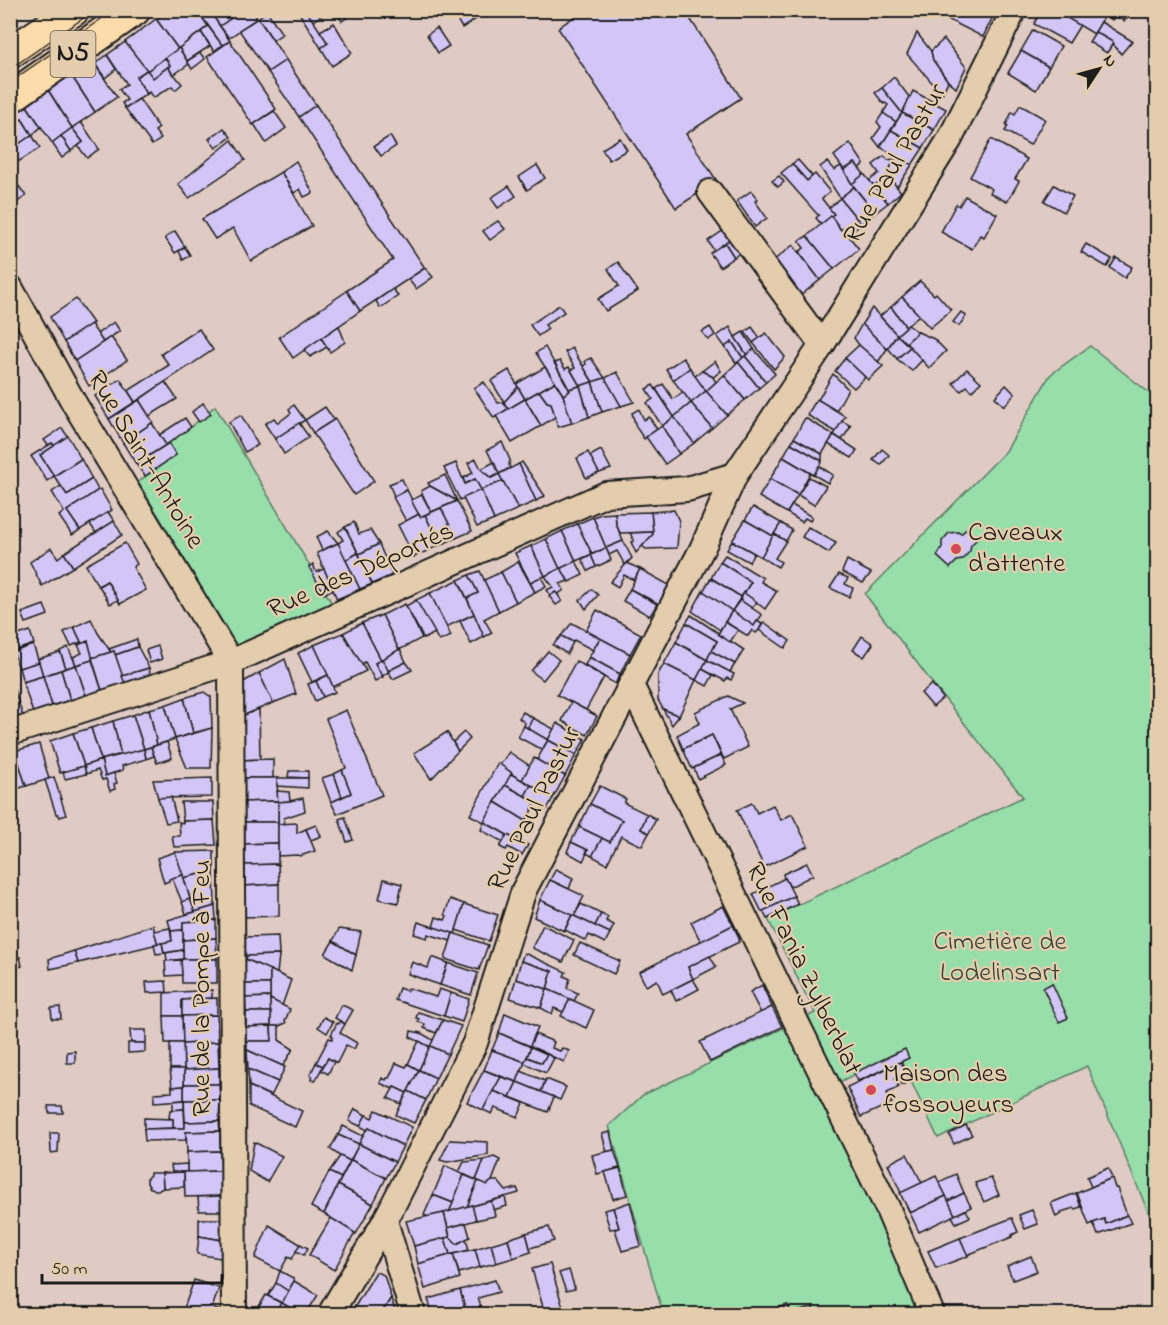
<svg xmlns="http://www.w3.org/2000/svg" width="1168" height="1325" viewBox="0 0 1168 1325" font-family="'Indie Flower',sans-serif">
	<style>
		.built { fill: #dbc9d2 }
		.green { fill: #98deab; stroke: #5a7d64; stroke-width: 1.5 }
		.building { fill: #d3c5f6; stroke: #1c1c1c; stroke-width: 1.5 }
		.lines { fill: none; stroke-linecap: round; stroke-linejoin: round }
		.minor-casing { stroke: #1c1c1c; stroke-width: 28 }
		.major-casing { stroke: #1c1c1c; stroke-width: 34 }
		.minor { stroke: #e4cdad; stroke-width: 24 }
		.major { stroke: #fddcac; stroke-width: 30 }
		.tram { stroke: #1c1c1c; stroke-width: 1.5 }
		.poi-dot { fill: #d1495b; stroke: #e4cdad; stroke-width: 2 }
		.labels { text-anchor: middle; dominant-baseline: central; stroke-width: 4.5; stroke-linejoin: round; paint-order: stroke }
		.shield { fill: #e4cdad; stroke: #585148; stroke-width: 1.5 }
		.shield-label { font-size: 26px; font-weight: bold; fill: #1c1c1c }
		.street-label { font-size: 27px; fill: #1c1c1c; stroke: #e4cdad }
		.poi-label { font-size: 27px; fill: #1c1c1c; stroke: #e4cdad; text-anchor: start }
		.park-label { font-size: 27px; fill: #354339; stroke: #e4cdad }
	</style>
	<rect width="100%" height="100%" fill="#dfcbc3"/>
	<filter id="ink" filterUnits="userSpaceOnUse"><feTurbulence type="fractalNoise" baseFrequency=".0167" numOctaves="2"/><feDisplacementMap in="SourceGraphic" scale="12" xChannelSelector="R" yChannelSelector="G"/><feConvolveMatrix kernelMatrix="1 2 1 2 8 2 1 2 1" color-interpolation-filters="sRGB"/></filter>
	<g filter="url(#ink)">
		<!-- built -->
		<path class="built" d="M 706,10 L 736,10 L 736,11 L 709,26 Z"/>
		<!-- green -->
		<g class="green">
			<path d="M 1090,346 L 1157,399 L 1157,1233 L 1087,1066 L 938,1138 L 897,1052 L 818,1093 L 885,1227 L 923,1314 L 663,1314 L 609,1126 L 643,1095 L 815,1013 L 768,919 L 1023,797 L 933,684 L 865,594 L 1006,451 L 1050,375 Z"/>
			<path d="M 215,406 L 333,605 L 239,650 L 138,482 L 176,455 L 169,443 L 191,427 Z"/>
		</g>
		<!-- building -->
		<g class="building">
			<path d="M 168,10 L 197,10 L 208,26 L 178,49 L 156,19 Z"/>
			<path d="M 197,10 L 209,10 L 230,41 L 222,45 Z"/>
			<path d="M 209,10 L 243,10 L 220,26 Z"/>
			<path d="M 243,10 L 253,10 L 257,18 L 229,38 L 220,26 Z"/>
			<path d="M 299,10 L 306,10 L 328,43 L 321,48 L 298,11 Z"/>
			<path d="M 306,10 L 329,10 L 313,21 Z"/>
			<path d="M 335,10 L 353,10 L 354,13 L 342,21 Z"/>
			<path d="M 451,10 L 477,10 L 481,16 L 462,28 Z"/>
			<path d="M 584,10 L 699,10 L 689,17 L 741,98 L 686,134 L 717,181 L 676,208 L 558,28 Z"/>
			<path d="M 936,10 L 953,10 L 949,20 L 938,16 Z"/>
			<path d="M 953,10 L 996,10 L 983,37 L 949,20 Z"/>
			<path d="M 1041,10 L 1054,10 L 1080,25 L 1069,43 L 1034,24 Z"/>
			<path d="M 1054,10 L 1097,10 L 1105,15 L 1094,34 Z"/>
			<path d="M 1107,10 L 1128,10 L 1126,14 L 1128,15 L 1124,21 L 1115,15 L 1112,20 L 1105,15 Z"/>
			<path d="M 267,11 L 282,34 L 273,40 L 258,18 Z"/>
			<path d="M 258,18 L 286,60 L 268,72 L 239,30 Z"/>
			<path d="M 156,19 L 178,49 L 147,71 L 125,42 Z"/>
			<path d="M 1101,22 L 1132,41 L 1121,54 L 1111,41 L 1095,32 Z"/>
			<path d="M 334,23 L 352,53 L 332,66 L 321,48 L 328,43 L 320,31 Z"/>
			<path d="M 208,26 L 222,45 L 214,51 L 201,32 Z"/>
			<path d="M 437,28 L 449,46 L 438,53 L 427,35 Z"/>
			<path d="M 1033,30 L 1061,46 L 1049,67 L 1021,51 Z"/>
			<path d="M 201,32 L 210,46 L 187,61 L 179,48 Z"/>
			<path d="M 1095,32 L 1111,41 L 1113,43 L 1107,53 L 1089,42 Z"/>
			<path d="M 917,33 L 931,51 L 933,60 L 948,81 L 942,94 L 907,54 Z"/>
			<path d="M 944,39 L 966,67 L 956,88 L 948,81 L 933,60 L 931,51 Z"/>
			<path d="M 230,41 L 276,109 L 253,125 L 207,57 Z"/>
			<path d="M 125,42 L 147,70 L 136,77 L 147,94 L 125,108 L 122,103 L 127,100 L 119,89 L 127,84 L 107,55 Z"/>
			<path d="M 179,48 L 189,64 L 173,75 L 168,66 L 170,65 L 165,58 Z"/>
			<path d="M 1021,51 L 1049,67 L 1036,90 L 1008,73 Z"/>
			<path d="M 200,53 L 205,59 L 192,69 L 187,61 Z"/>
			<path d="M 107,55 L 116,69 L 105,78 L 95,64 Z"/>
			<path d="M 165,58 L 170,65 L 153,78 L 147,71 Z"/>
			<path d="M 92,60 L 117,97 L 95,112 L 71,75 Z"/>
			<path d="M 286,60 L 316,105 L 299,117 L 268,72 Z"/>
			<path d="M 168,67 L 173,75 L 174,74 L 182,84 L 175,90 L 172,86 L 153,98 L 149,92 L 147,94 L 136,77 L 147,70 L 153,78 Z"/>
			<path d="M 71,75 L 95,112 L 72,128 L 48,90 Z"/>
			<path d="M 894,77 L 910,98 L 902,113 L 882,88 Z"/>
			<path d="M 882,88 L 902,113 L 896,122 L 883,113 L 888,105 L 885,103 L 884,104 L 875,93 Z"/>
			<path d="M 48,90 L 72,128 L 52,143 L 27,106 Z"/>
			<path d="M 913,91 L 946,109 L 934,130 L 902,113 Z"/>
			<path d="M 139,99 L 159,128 L 155,131 L 161,139 L 152,145 L 125,108 Z"/>
			<path d="M 316,105 L 425,268 L 360,311 L 346,291 L 393,260 L 299,117 Z"/>
			<path d="M 1020,105 L 1045,119 L 1030,145 L 1005,131 L 1008,126 L 1006,125 L 1012,112 L 1015,114 Z"/>
			<path d="M 27,106 L 41,127 L 32,135 L 22,119 L 20,120 L 16,112 Z"/>
			<path d="M 274,111 L 286,128 L 266,143 L 254,124 Z"/>
			<path d="M 883,113 L 896,122 L 880,147 L 873,138 L 881,127 L 877,122 Z"/>
			<path d="M 902,113 L 934,130 L 923,148 L 891,130 Z"/>
			<path d="M 22,119 L 32,135 L 10,150 L 10,126 Z"/>
			<path d="M 81,122 L 99,149 L 87,158 L 78,146 L 83,142 L 72,128 Z"/>
			<path d="M 72,128 L 83,142 L 71,151 L 61,136 Z"/>
			<path d="M 224,128 L 231,137 L 216,148 L 209,139 Z"/>
			<path d="M 891,130 L 923,148 L 912,165 L 880,147 Z"/>
			<path d="M 32,135 L 40,148 L 10,167 L 10,150 Z"/>
			<path d="M 61,136 L 71,151 L 62,158 L 52,143 Z"/>
			<path d="M 390,136 L 396,146 L 381,156 L 374,146 Z"/>
			<path d="M 620,138 L 627,150 L 609,160 L 602,149 Z"/>
			<path d="M 991,139 L 1027,159 L 1015,179 L 1019,181 L 1007,202 L 990,193 L 992,189 L 970,177 Z"/>
			<path d="M 232,140 L 245,160 L 189,198 L 178,184 Z"/>
			<path d="M 850,143 L 864,164 L 859,168 L 855,163 L 844,170 L 834,156 Z"/>
			<path d="M 884,156 L 888,160 L 895,159 L 888,172 L 888,176 L 874,187 L 869,181 L 879,173 L 873,165 Z"/>
			<path d="M 897,156 L 912,165 L 897,187 L 888,176 L 888,172 Z"/>
			<path d="M 798,160 L 812,176 L 807,181 L 792,164 Z"/>
			<path d="M 296,161 L 313,193 L 304,197 L 300,189 L 294,193 L 281,172 Z"/>
			<path d="M 827,162 L 834,170 L 841,166 L 854,187 L 840,198 L 820,167 Z"/>
			<path d="M 855,163 L 864,174 L 852,184 L 844,170 Z"/>
			<path d="M 792,164 L 807,181 L 815,174 L 830,192 L 822,199 L 834,214 L 821,224 L 816,218 L 819,215 L 817,214 L 781,173 Z"/>
			<path d="M 537,165 L 545,178 L 527,190 L 519,177 Z"/>
			<path d="M 281,172 L 312,226 L 251,261 L 233,228 L 215,239 L 202,219 Z"/>
			<path d="M 864,174 L 888,203 L 875,213 L 852,184 Z"/>
			<path d="M 779,176 L 784,182 L 778,187 L 772,181 Z"/>
			<path d="M 888,176 L 901,192 L 888,203 L 875,186 Z"/>
			<path d="M 18,185 L 26,196 L 10,207 L 10,190 Z"/>
			<path d="M 1054,185 L 1073,196 L 1064,212 L 1044,201 Z"/>
			<path d="M 509,186 L 516,196 L 498,208 L 491,198 Z"/>
			<path d="M 854,187 L 875,213 L 861,224 L 840,198 Z"/>
			<path d="M 751,191 L 758,199 L 755,201 L 767,218 L 755,227 L 737,201 Z"/>
			<path d="M 965,196 L 997,214 L 984,237 L 980,235 L 972,249 L 941,232 L 956,204 L 959,206 Z"/>
			<path d="M 840,198 L 861,224 L 847,235 L 843,229 L 841,230 L 831,216 L 834,214 L 829,208 Z"/>
			<path d="M 831,216 L 841,230 L 843,229 L 859,249 L 834,269 L 807,236 Z"/>
			<path d="M 498,221 L 505,229 L 490,240 L 483,231 Z"/>
			<path d="M 727,228 L 733,237 L 714,251 L 708,241 Z"/>
			<path d="M 175,231 L 185,247 L 175,253 L 165,238 Z"/>
			<path d="M 737,234 L 747,248 L 734,257 L 725,243 Z"/>
			<path d="M 807,236 L 834,269 L 820,280 L 799,252 L 804,248 L 799,241 Z"/>
			<path d="M 725,243 L 734,257 L 720,267 L 710,253 Z"/>
			<path d="M 1086,244 L 1112,259 L 1107,267 L 1081,252 Z"/>
			<path d="M 793,245 L 820,280 L 801,295 L 773,261 Z"/>
			<path d="M 185,247 L 190,255 L 183,260 L 179,251 Z"/>
			<path d="M 1116,258 L 1132,267 L 1125,278 L 1110,268 Z"/>
			<path d="M 618,262 L 638,291 L 606,311 L 598,299 L 619,286 L 608,269 Z"/>
			<path d="M 425,268 L 433,277 L 416,289 L 408,279 Z"/>
			<path d="M 920,281 L 934,295 L 936,293 L 951,310 L 930,328 L 902,297 Z"/>
			<path d="M 393,289 L 398,296 L 380,308 L 376,301 Z"/>
			<path d="M 347,291 L 360,311 L 293,358 L 279,337 Z"/>
			<path d="M 902,297 L 919,315 L 906,327 L 891,307 Z"/>
			<path d="M 76,299 L 93,323 L 64,342 L 50,317 Z"/>
			<path d="M 559,305 L 564,312 L 545,325 L 548,329 L 538,336 L 530,325 Z"/>
			<path d="M 891,307 L 906,327 L 897,335 L 880,316 Z"/>
			<path d="M 872,308 L 897,335 L 887,349 L 862,324 Z"/>
			<path d="M 961,312 L 966,316 L 959,326 L 953,322 Z"/>
			<path d="M 114,322 L 120,331 L 103,342 L 97,334 Z"/>
			<path d="M 91,324 L 103,342 L 75,361 L 64,342 Z"/>
			<path d="M 862,324 L 887,349 L 878,362 L 859,345 L 854,338 Z"/>
			<path d="M 908,325 L 918,332 L 906,343 L 897,335 Z"/>
			<path d="M 339,326 L 345,342 L 330,352 L 321,338 Z"/>
			<path d="M 710,327 L 715,335 L 708,340 L 702,332 Z"/>
			<path d="M 730,327 L 735,337 L 747,355 L 743,358 L 732,342 L 725,347 L 717,336 Z"/>
			<path d="M 752,327 L 760,338 L 753,343 L 745,332 Z"/>
			<path d="M 199,329 L 213,350 L 135,402 L 128,391 L 169,365 L 161,354 Z"/>
			<path d="M 743,332 L 754,349 L 747,355 L 735,337 Z"/>
			<path d="M 918,332 L 934,339 L 946,351 L 929,368 L 906,343 Z"/>
			<path d="M 766,333 L 785,357 L 774,369 L 753,343 Z"/>
			<path d="M 897,335 L 910,347 L 897,359 L 888,348 Z"/>
			<path d="M 111,337 L 127,360 L 89,386 L 75,361 Z"/>
			<path d="M 321,338 L 327,347 L 310,357 L 304,350 Z"/>
			<path d="M 732,342 L 743,358 L 737,364 L 725,347 Z"/>
			<path d="M 859,345 L 883,366 L 868,380 L 845,358 Z"/>
			<path d="M 545,347 L 569,389 L 570,391 L 563,395 L 536,353 Z"/>
			<path d="M 910,347 L 922,360 L 912,371 L 897,359 Z"/>
			<path d="M 572,348 L 583,366 L 593,382 L 580,386 L 571,370 L 575,368 L 565,352 Z"/>
			<path d="M 754,349 L 775,374 L 766,382 L 745,356 Z"/>
			<path d="M 745,356 L 766,382 L 759,388 L 738,362 Z"/>
			<path d="M 591,358 L 605,378 L 593,382 L 583,366 L 586,364 L 585,361 Z"/>
			<path d="M 683,358 L 690,368 L 673,380 L 666,369 Z"/>
			<path d="M 845,358 L 865,377 L 854,388 L 835,371 Z"/>
			<path d="M 560,361 L 565,369 L 569,367 L 580,386 L 569,389 L 555,363 Z"/>
			<path d="M 715,361 L 721,371 L 713,377 L 702,371 Z"/>
			<path d="M 738,362 L 759,388 L 745,400 L 724,375 Z"/>
			<path d="M 545,367 L 555,382 L 525,399 L 516,384 Z"/>
			<path d="M 690,368 L 706,391 L 691,403 L 673,380 Z"/>
			<path d="M 967,369 L 981,382 L 972,391 L 967,386 L 961,391 L 953,383 Z"/>
			<path d="M 509,370 L 518,387 L 504,402 L 491,381 Z"/>
			<path d="M 702,371 L 713,377 L 716,382 L 706,391 L 695,376 Z"/>
			<path d="M 617,372 L 634,402 L 621,406 L 605,378 Z"/>
			<path d="M 833,374 L 848,389 L 836,411 L 818,400 Z"/>
			<path d="M 724,375 L 745,400 L 727,415 L 706,391 Z"/>
			<path d="M 605,378 L 621,406 L 602,412 L 592,382 Z"/>
			<path d="M 120,379 L 135,402 L 109,419 L 95,396 Z"/>
			<path d="M 165,382 L 177,399 L 149,416 L 139,400 Z"/>
			<path d="M 484,382 L 498,403 L 504,402 L 508,409 L 494,418 L 474,388 Z"/>
			<path d="M 555,382 L 563,395 L 572,423 L 558,427 L 551,403 L 547,402 L 539,391 Z"/>
			<path d="M 592,382 L 602,412 L 589,417 L 580,386 Z"/>
			<path d="M 663,384 L 673,399 L 683,392 L 691,403 L 674,417 L 656,389 Z"/>
			<path d="M 653,385 L 674,417 L 662,426 L 647,403 L 653,399 L 646,389 Z"/>
			<path d="M 1006,385 L 1015,394 L 1004,406 L 995,397 Z"/>
			<path d="M 580,386 L 589,417 L 572,423 L 563,395 L 570,391 L 569,389 Z"/>
			<path d="M 518,387 L 525,399 L 508,409 L 504,402 Z"/>
			<path d="M 539,391 L 547,402 L 551,403 L 555,417 L 541,426 L 525,399 Z"/>
			<path d="M 706,391 L 727,415 L 712,428 L 691,403 Z"/>
			<path d="M 525,399 L 541,426 L 512,443 L 496,416 Z"/>
			<path d="M 817,399 L 845,416 L 836,432 L 807,415 Z"/>
			<path d="M 139,400 L 153,422 L 123,443 L 109,419 Z"/>
			<path d="M 203,403 L 211,414 L 199,422 L 192,412 Z"/>
			<path d="M 691,403 L 712,428 L 694,443 L 674,417 Z"/>
			<path d="M 294,405 L 305,420 L 275,439 L 265,424 L 274,418 L 278,423 L 291,413 L 289,409 Z"/>
			<path d="M 325,407 L 334,420 L 313,433 L 305,420 Z"/>
			<path d="M 639,409 L 644,420 L 649,417 L 657,429 L 644,439 L 636,427 L 632,413 Z"/>
			<path d="M 241,415 L 258,445 L 245,452 L 229,422 Z"/>
			<path d="M 674,417 L 694,443 L 679,454 L 662,426 Z"/>
			<path d="M 185,418 L 191,427 L 166,445 L 159,435 Z"/>
			<path d="M 805,418 L 834,435 L 822,454 L 794,438 Z"/>
			<path d="M 335,419 L 374,481 L 354,495 L 313,433 Z"/>
			<path d="M 842,421 L 851,426 L 842,440 L 834,435 Z"/>
			<path d="M 152,423 L 166,445 L 136,464 L 123,443 Z"/>
			<path d="M 299,423 L 309,437 L 284,454 L 275,439 Z"/>
			<path d="M 662,426 L 679,454 L 665,464 L 646,437 Z"/>
			<path d="M 62,428 L 68,437 L 54,446 L 52,443 L 48,445 L 44,440 Z"/>
			<path d="M 834,435 L 857,450 L 852,458 L 828,444 Z"/>
			<path d="M 68,436 L 81,459 L 54,476 L 40,455 Z"/>
			<path d="M 794,438 L 822,454 L 822,461 L 791,443 Z"/>
			<path d="M 502,442 L 510,460 L 509,465 L 510,468 L 499,474 L 487,450 Z"/>
			<path d="M 52,443 L 54,446 L 40,455 L 54,476 L 47,481 L 31,456 Z"/>
			<path d="M 169,443 L 176,455 L 145,476 L 136,464 Z"/>
			<path d="M 791,443 L 822,461 L 814,475 L 783,457 Z"/>
			<path d="M 882,449 L 889,455 L 881,465 L 873,460 Z"/>
			<path d="M 601,450 L 611,469 L 599,473 L 590,456 Z"/>
			<path d="M 588,452 L 599,473 L 586,478 L 577,458 Z"/>
			<path d="M 783,457 L 810,473 L 798,495 L 770,479 Z"/>
			<path d="M 81,459 L 92,479 L 67,495 L 54,476 Z"/>
			<path d="M 476,459 L 481,469 L 491,478 L 499,474 L 503,481 L 481,490 L 475,479 L 465,484 L 463,478 L 473,473 L 468,463 Z"/>
			<path d="M 494,462 L 499,474 L 491,478 L 481,469 Z"/>
			<path d="M 522,462 L 545,496 L 536,501 L 519,464 Z"/>
			<path d="M 456,463 L 465,484 L 475,479 L 481,490 L 460,500 L 444,468 Z"/>
			<path d="M 519,464 L 536,501 L 518,509 L 499,474 Z"/>
			<path d="M 819,466 L 833,475 L 828,483 L 814,475 Z"/>
			<path d="M 445,475 L 457,501 L 430,486 L 428,483 Z"/>
			<path d="M 809,477 L 826,486 L 814,505 L 798,495 Z"/>
			<path d="M 92,479 L 98,490 L 67,511 L 80,530 L 72,535 L 59,516 L 64,512 L 52,492 L 61,486 L 67,495 Z"/>
			<path d="M 402,479 L 407,490 L 394,496 L 389,484 Z"/>
			<path d="M 770,479 L 798,495 L 787,513 L 759,497 Z"/>
			<path d="M 503,481 L 518,509 L 494,520 L 481,490 Z"/>
			<path d="M 430,486 L 457,501 L 431,512 L 421,491 Z"/>
			<path d="M 100,489 L 112,510 L 80,530 L 67,511 Z"/>
			<path d="M 407,490 L 419,514 L 406,521 L 393,497 Z"/>
			<path d="M 481,490 L 494,520 L 477,527 L 463,498 Z"/>
			<path d="M 422,495 L 431,512 L 420,517 L 411,500 Z"/>
			<path d="M 457,501 L 472,531 L 456,538 L 441,508 Z"/>
			<path d="M 792,505 L 812,517 L 810,521 L 805,518 L 802,522 L 787,513 Z"/>
			<path d="M 753,507 L 781,523 L 773,536 L 745,520 Z"/>
			<path d="M 441,508 L 456,538 L 440,545 L 425,515 Z"/>
			<path d="M 674,510 L 679,521 L 677,548 L 646,549 L 642,546 L 653,534 L 651,512 Z"/>
			<path d="M 108,512 L 114,521 L 96,533 L 90,524 Z"/>
			<path d="M 651,512 L 653,532 L 620,533 L 616,524 L 615,513 Z"/>
			<path d="M 615,513 L 616,524 L 623,541 L 606,548 L 593,517 L 601,514 Z"/>
			<path d="M 419,514 L 420,517 L 425,515 L 440,545 L 414,557 L 398,525 Z"/>
			<path d="M 593,517 L 606,548 L 592,554 L 577,524 Z"/>
			<path d="M 745,520 L 773,536 L 761,557 L 732,541 Z"/>
			<path d="M 114,521 L 122,535 L 73,567 L 64,553 Z"/>
			<path d="M 354,522 L 359,534 L 370,530 L 379,544 L 359,554 L 345,527 Z"/>
			<path d="M 781,523 L 792,530 L 786,541 L 774,534 Z"/>
			<path d="M 577,524 L 592,554 L 576,561 L 562,531 Z"/>
			<path d="M 345,527 L 358,553 L 345,560 L 338,543 L 343,540 L 338,532 Z"/>
			<path d="M 808,527 L 836,543 L 829,553 L 802,537 Z"/>
			<path d="M 966,529 L 977,539 L 971,545 L 970,551 L 962,560 L 957,561 L 950,568 L 937,556 L 942,548 L 942,541 L 949,533 L 958,532 L 961,534 Z"/>
			<path d="M 328,531 L 338,543 L 322,550 L 316,537 Z"/>
			<path d="M 562,531 L 576,561 L 560,569 L 546,539 Z"/>
			<path d="M 653,532 L 653,534 L 636,553 L 631,542 L 634,541 L 630,533 Z"/>
			<path d="M 774,534 L 786,541 L 775,558 L 781,562 L 778,567 L 761,557 Z"/>
			<path d="M 546,539 L 560,569 L 545,576 L 531,546 Z"/>
			<path d="M 623,541 L 632,558 L 625,565 L 617,551 L 609,555 L 606,548 Z"/>
			<path d="M 732,541 L 754,553 L 749,562 L 727,550 Z"/>
			<path d="M 125,543 L 137,564 L 133,567 L 146,590 L 120,604 L 107,581 L 98,586 L 86,565 Z"/>
			<path d="M 338,543 L 360,589 L 337,599 L 317,553 Z"/>
			<path d="M 379,544 L 392,575 L 372,584 L 359,554 Z"/>
			<path d="M 531,546 L 545,576 L 530,582 L 515,553 Z"/>
			<path d="M 51,548 L 58,558 L 64,553 L 73,567 L 42,586 L 30,562 Z"/>
			<path d="M 606,548 L 611,560 L 596,567 L 591,555 Z"/>
			<path d="M 358,553 L 372,584 L 360,589 L 346,560 Z"/>
			<path d="M 591,555 L 596,567 L 588,571 L 582,559 Z"/>
			<path d="M 725,555 L 763,578 L 761,582 L 777,591 L 765,609 L 744,593 L 751,582 L 720,562 Z"/>
			<path d="M 847,560 L 871,573 L 863,583 L 842,572 Z"/>
			<path d="M 576,561 L 583,575 L 569,582 L 561,568 Z"/>
			<path d="M 518,562 L 535,592 L 516,602 L 501,572 Z"/>
			<path d="M 720,562 L 751,582 L 741,597 L 711,578 Z"/>
			<path d="M 627,563 L 640,569 L 634,580 L 624,575 L 618,587 L 610,582 Z"/>
			<path d="M 313,564 L 316,572 L 324,569 L 333,589 L 324,594 L 309,567 Z"/>
			<path d="M 561,568 L 568,581 L 560,584 L 564,590 L 558,594 L 556,592 L 550,595 L 547,590 L 553,587 L 545,576 Z"/>
			<path d="M 640,569 L 669,585 L 659,604 L 630,589 Z"/>
			<path d="M 480,571 L 499,611 L 484,619 L 492,633 L 484,637 L 467,598 L 478,593 L 469,575 Z"/>
			<path d="M 501,572 L 516,602 L 499,611 L 484,580 Z"/>
			<path d="M 839,574 L 848,578 L 845,584 L 853,588 L 849,597 L 830,588 Z"/>
			<path d="M 469,575 L 478,593 L 467,598 L 458,580 Z"/>
			<path d="M 541,577 L 546,586 L 535,592 L 530,582 Z"/>
			<path d="M 711,578 L 741,597 L 732,611 L 703,591 Z"/>
			<path d="M 458,580 L 474,614 L 446,627 L 430,593 Z"/>
			<path d="M 107,581 L 118,600 L 110,604 L 99,586 Z"/>
			<path d="M 592,589 L 598,595 L 586,609 L 580,600 Z"/>
			<path d="M 630,589 L 657,604 L 650,616 L 623,601 Z"/>
			<path d="M 703,591 L 732,611 L 720,630 L 692,611 Z"/>
			<path d="M 556,592 L 562,601 L 556,605 L 549,596 Z"/>
			<path d="M 430,593 L 451,636 L 439,641 L 416,600 Z"/>
			<path d="M 744,593 L 757,602 L 752,608 L 740,600 Z"/>
			<path d="M 416,600 L 435,633 L 424,639 L 406,606 Z"/>
			<path d="M 740,600 L 762,615 L 754,626 L 732,611 Z"/>
			<path d="M 405,604 L 422,638 L 399,650 L 382,615 Z"/>
			<path d="M 44,605 L 48,615 L 26,623 L 22,613 Z"/>
			<path d="M 597,610 L 641,634 L 630,654 L 586,631 Z"/>
			<path d="M 732,611 L 754,626 L 757,621 L 762,624 L 759,630 L 756,633 L 752,630 L 748,636 L 725,622 Z"/>
			<path d="M 474,614 L 484,637 L 471,644 L 460,621 Z"/>
			<path d="M 382,615 L 399,650 L 381,660 L 362,623 Z"/>
			<path d="M 691,615 L 744,650 L 735,664 L 711,651 L 717,641 L 686,623 Z"/>
			<path d="M 91,619 L 98,633 L 111,652 L 92,658 L 88,641 L 82,644 L 74,627 Z"/>
			<path d="M 725,622 L 738,630 L 730,642 L 718,634 Z"/>
			<path d="M 764,622 L 790,641 L 785,648 L 759,630 Z"/>
			<path d="M 362,623 L 381,660 L 375,663 L 383,677 L 375,681 L 365,662 L 361,664 L 343,633 Z"/>
			<path d="M 572,623 L 600,638 L 593,650 L 574,640 L 573,642 L 561,636 Z"/>
			<path d="M 686,623 L 717,641 L 707,660 L 676,642 Z"/>
			<path d="M 74,627 L 81,642 L 71,646 L 64,632 Z"/>
			<path d="M 30,631 L 34,644 L 13,651 L 10,644 L 10,638 Z"/>
			<path d="M 343,633 L 366,671 L 333,687 L 314,645 Z"/>
			<path d="M 561,636 L 573,642 L 567,654 L 553,645 Z"/>
			<path d="M 862,636 L 873,644 L 864,657 L 853,650 Z"/>
			<path d="M 600,638 L 630,654 L 620,674 L 589,657 Z"/>
			<path d="M 137,639 L 138,647 L 115,655 L 114,651 L 111,652 L 109,649 Z"/>
			<path d="M 88,641 L 93,660 L 76,665 L 73,657 L 82,653 L 78,645 Z"/>
			<path d="M 676,642 L 707,660 L 696,680 L 664,664 Z"/>
			<path d="M 33,645 L 39,662 L 19,668 L 13,652 Z"/>
			<path d="M 314,645 L 328,675 L 312,682 L 298,653 Z"/>
			<path d="M 158,646 L 162,659 L 150,663 L 146,650 Z"/>
			<path d="M 68,647 L 76,665 L 66,668 L 60,651 Z"/>
			<path d="M 138,647 L 149,668 L 122,676 L 115,655 Z"/>
			<path d="M 400,649 L 406,662 L 388,671 L 382,659 Z"/>
			<path d="M 114,651 L 125,683 L 102,691 L 92,658 Z"/>
			<path d="M 548,651 L 559,660 L 543,680 L 531,671 Z"/>
			<path d="M 711,651 L 735,664 L 730,672 L 707,660 Z"/>
			<path d="M 60,652 L 66,668 L 43,676 L 38,659 Z"/>
			<path d="M 589,657 L 620,674 L 615,684 L 585,665 Z"/>
			<path d="M 285,659 L 296,694 L 273,703 L 259,673 Z"/>
			<path d="M 382,659 L 389,672 L 382,676 L 375,663 Z"/>
			<path d="M 92,660 L 102,691 L 86,696 L 76,665 Z"/>
			<path d="M 707,660 L 734,674 L 731,680 L 727,678 L 725,681 L 702,669 Z"/>
			<path d="M 576,661 L 604,677 L 586,710 L 557,695 Z"/>
			<path d="M 39,662 L 43,676 L 23,682 L 19,668 Z"/>
			<path d="M 406,662 L 412,670 L 393,679 L 388,671 Z"/>
			<path d="M 664,664 L 696,680 L 679,716 L 663,709 L 658,700 L 658,674 Z"/>
			<path d="M 76,665 L 86,696 L 70,700 L 61,670 Z"/>
			<path d="M 149,668 L 150,675 L 125,683 L 122,676 Z"/>
			<path d="M 702,669 L 713,675 L 707,686 L 696,680 Z"/>
			<path d="M 61,670 L 70,700 L 52,706 L 43,676 Z"/>
			<path d="M 259,673 L 273,703 L 240,717 L 240,684 Z"/>
			<path d="M 328,675 L 335,692 L 323,697 L 316,681 Z"/>
			<path d="M 43,676 L 52,706 L 33,713 L 23,682 Z"/>
			<path d="M 316,681 L 323,697 L 315,701 L 308,684 Z"/>
			<path d="M 932,684 L 943,698 L 933,707 L 921,693 Z"/>
			<path d="M 10,687 L 13,687 L 23,716 L 10,720 Z"/>
			<path d="M 204,692 L 211,697 L 212,728 L 193,733 L 184,698 Z"/>
			<path d="M 728,696 L 743,703 L 730,709 L 748,747 L 724,759 L 712,735 L 683,749 L 677,735 L 700,723 L 695,712 Z"/>
			<path d="M 184,698 L 193,733 L 175,739 L 165,705 Z"/>
			<path d="M 571,702 L 597,716 L 587,735 L 562,721 Z"/>
			<path d="M 165,705 L 175,739 L 157,745 L 149,709 Z"/>
			<path d="M 149,709 L 157,745 L 144,749 L 133,715 Z"/>
			<path d="M 259,709 L 260,759 L 240,760 L 240,717 Z"/>
			<path d="M 663,709 L 679,716 L 672,725 Z"/>
			<path d="M 346,710 L 382,795 L 337,814 L 331,802 L 351,793 L 342,770 L 346,768 L 326,719 Z"/>
			<path d="M 523,712 L 533,718 L 527,729 L 524,726 L 525,723 L 519,718 Z"/>
			<path d="M 133,715 L 144,749 L 121,756 L 113,721 Z"/>
			<path d="M 533,718 L 554,729 L 548,740 L 527,729 Z"/>
			<path d="M 113,721 L 121,756 L 119,757 L 118,755 L 101,760 L 91,728 Z"/>
			<path d="M 557,723 L 585,739 L 576,755 L 548,740 Z"/>
			<path d="M 524,726 L 548,740 L 542,750 L 518,737 Z"/>
			<path d="M 91,728 L 101,760 L 84,766 L 73,733 Z"/>
			<path d="M 212,728 L 211,768 L 187,768 L 175,739 Z"/>
			<path d="M 447,732 L 458,751 L 431,779 L 414,753 Z"/>
			<path d="M 464,732 L 470,739 L 458,751 L 453,742 Z"/>
			<path d="M 73,733 L 84,766 L 60,773 L 50,741 Z"/>
			<path d="M 712,735 L 721,755 L 692,769 L 683,749 Z"/>
			<path d="M 548,740 L 576,755 L 565,776 L 537,760 Z"/>
			<path d="M 167,742 L 172,758 L 157,763 L 151,747 Z"/>
			<path d="M 39,744 L 49,779 L 26,786 L 15,751 Z"/>
			<path d="M 151,747 L 154,756 L 146,759 L 144,749 Z"/>
			<path d="M 144,749 L 146,759 L 122,766 L 123,770 L 105,776 L 101,760 Z"/>
			<path d="M 15,751 L 26,786 L 10,791 L 10,753 Z"/>
			<path d="M 509,752 L 530,766 L 522,780 L 511,774 L 512,773 L 500,765 Z"/>
			<path d="M 721,755 L 726,765 L 698,779 L 694,768 Z"/>
			<path d="M 534,758 L 565,776 L 553,798 L 522,780 Z"/>
			<path d="M 273,759 L 273,778 L 240,778 L 240,760 Z"/>
			<path d="M 101,760 L 105,776 L 114,773 L 117,783 L 114,784 L 115,789 L 110,791 L 106,779 L 102,780 L 98,770 L 86,774 L 84,766 Z"/>
			<path d="M 498,763 L 512,773 L 484,822 L 470,815 Z"/>
			<path d="M 84,766 L 86,774 L 65,779 L 63,772 Z"/>
			<path d="M 342,770 L 351,793 L 342,797 L 334,774 Z"/>
			<path d="M 289,771 L 308,771 L 308,778 L 288,777 Z"/>
			<path d="M 334,774 L 342,797 L 331,802 L 322,778 Z"/>
			<path d="M 511,774 L 531,785 L 525,796 L 505,785 Z"/>
			<path d="M 54,777 L 66,815 L 60,817 L 58,814 L 56,814 L 45,780 Z"/>
			<path d="M 212,778 L 212,797 L 158,798 L 153,780 Z"/>
			<path d="M 240,778 L 277,778 L 278,801 L 241,802 Z"/>
			<path d="M 277,778 L 308,778 L 308,788 L 277,786 Z"/>
			<path d="M 505,785 L 536,802 L 526,821 L 495,802 Z"/>
			<path d="M 531,785 L 553,798 L 547,809 L 525,796 Z"/>
			<path d="M 600,786 L 626,799 L 624,803 L 647,814 L 641,829 L 649,833 L 642,846 L 621,836 L 607,864 L 592,856 L 602,838 L 610,842 L 622,820 L 590,804 Z"/>
			<path d="M 277,791 L 289,792 L 290,801 L 278,802 Z"/>
			<path d="M 171,797 L 177,821 L 166,823 L 158,798 Z"/>
			<path d="M 303,798 L 305,811 L 284,818 L 284,823 L 278,824 L 278,802 L 290,801 Z"/>
			<path d="M 278,801 L 278,822 L 241,822 L 241,802 Z"/>
			<path d="M 181,802 L 213,802 L 214,820 L 183,821 Z"/>
			<path d="M 495,802 L 526,821 L 516,840 L 484,822 Z"/>
			<path d="M 752,803 L 757,813 L 773,805 L 781,820 L 792,814 L 808,846 L 764,867 L 737,810 Z"/>
			<path d="M 590,804 L 622,820 L 610,842 L 579,827 Z"/>
			<path d="M 647,814 L 656,819 L 649,833 L 641,829 Z"/>
			<path d="M 345,817 L 353,840 L 347,842 L 339,819 Z"/>
			<path d="M 214,820 L 216,845 L 174,847 L 172,836 L 180,836 L 179,822 L 183,823 L 183,821 L 185,821 Z"/>
			<path d="M 241,822 L 278,822 L 278,843 L 242,844 Z"/>
			<path d="M 484,822 L 507,835 L 503,842 L 481,830 Z"/>
			<path d="M 297,823 L 297,833 L 306,829 L 315,851 L 300,856 L 298,855 L 278,856 L 278,824 Z"/>
			<path d="M 316,825 L 321,836 L 311,840 L 306,829 Z"/>
			<path d="M 579,827 L 602,838 L 592,856 L 586,853 L 588,850 L 571,842 Z"/>
			<path d="M 507,835 L 528,845 L 522,855 L 508,847 L 506,850 L 500,847 Z"/>
			<path d="M 571,842 L 588,850 L 586,853 L 587,853 L 583,861 L 567,852 Z"/>
			<path d="M 278,843 L 278,864 L 243,865 L 242,844 Z"/>
			<path d="M 214,851 L 214,871 L 183,878 L 175,852 Z"/>
			<path d="M 175,852 L 183,875 L 169,879 L 169,881 L 164,883 L 157,858 Z"/>
			<path d="M 807,863 L 813,875 L 790,887 L 785,878 L 784,879 L 783,874 Z"/>
			<path d="M 278,864 L 279,884 L 243,886 L 243,865 Z"/>
			<path d="M 556,869 L 573,878 L 569,889 L 550,880 Z"/>
			<path d="M 214,871 L 215,906 L 195,912 L 183,878 Z"/>
			<path d="M 183,875 L 190,899 L 182,902 L 172,878 Z"/>
			<path d="M 785,878 L 794,896 L 762,912 L 753,894 Z"/>
			<path d="M 384,879 L 402,884 L 398,903 L 379,899 Z"/>
			<path d="M 550,880 L 584,896 L 574,916 L 540,900 Z"/>
			<path d="M 279,884 L 279,916 L 243,917 L 243,886 Z"/>
			<path d="M 794,896 L 798,904 L 767,919 L 763,911 Z"/>
			<path d="M 190,899 L 195,912 L 186,914 L 182,902 Z"/>
			<path d="M 450,899 L 464,904 L 455,934 L 433,927 L 436,917 L 445,920 L 447,916 L 445,914 Z"/>
			<path d="M 540,900 L 572,915 L 564,931 L 534,917 Z"/>
			<path d="M 464,904 L 498,915 L 489,941 L 456,930 Z"/>
			<path d="M 581,904 L 601,914 L 595,926 L 574,916 Z"/>
			<path d="M 215,906 L 216,920 L 183,922 L 183,930 L 171,931 L 168,920 Z"/>
			<path d="M 723,906 L 733,925 L 701,942 L 691,922 Z"/>
			<path d="M 601,914 L 608,917 L 606,921 L 614,925 L 610,933 L 595,926 Z"/>
			<path d="M 572,915 L 610,933 L 605,943 L 589,935 L 586,941 L 565,930 Z"/>
			<path d="M 216,920 L 216,938 L 183,940 L 183,922 Z"/>
			<path d="M 418,922 L 453,933 L 451,941 L 428,934 L 427,938 L 414,934 Z"/>
			<path d="M 153,925 L 158,944 L 78,963 L 74,951 Z"/>
			<path d="M 543,925 L 574,940 L 563,962 L 532,948 Z"/>
			<path d="M 733,925 L 739,938 L 739,942 L 688,967 L 693,979 L 663,994 L 657,980 L 646,986 L 639,972 Z"/>
			<path d="M 170,928 L 172,941 L 158,944 L 154,931 Z"/>
			<path d="M 339,929 L 361,932 L 356,955 L 333,941 Z"/>
			<path d="M 183,930 L 183,950 L 164,953 L 162,943 L 172,941 L 171,931 Z"/>
			<path d="M 453,933 L 488,945 L 479,970 L 445,959 Z"/>
			<path d="M 278,936 L 279,955 L 244,956 L 244,937 Z"/>
			<path d="M 216,938 L 217,959 L 183,959 L 183,940 Z"/>
			<path d="M 333,941 L 356,955 L 352,970 L 325,954 Z"/>
			<path d="M 162,943 L 164,953 L 156,954 L 154,944 Z"/>
			<path d="M 580,943 L 620,961 L 614,974 L 574,955 Z"/>
			<path d="M 183,950 L 183,959 L 167,961 L 166,953 Z"/>
			<path d="M 74,951 L 78,963 L 50,969 L 49,959 Z"/>
			<path d="M 524,953 L 566,972 L 564,976 L 570,979 L 567,988 L 578,993 L 574,1001 L 547,989 L 552,971 L 521,961 Z"/>
			<path d="M 279,955 L 277,974 L 246,959 L 246,956 Z"/>
			<path d="M 710,956 L 716,967 L 693,979 L 688,967 Z"/>
			<path d="M 20,957 L 22,966 L 11,970 L 10,960 Z"/>
			<path d="M 432,957 L 448,963 L 440,985 L 408,974 L 412,962 L 428,968 Z"/>
			<path d="M 183,959 L 217,959 L 217,983 L 182,983 L 181,960 Z"/>
			<path d="M 245,959 L 270,970 L 270,984 L 245,984 Z"/>
			<path d="M 181,960 L 182,975 L 166,976 L 165,961 Z"/>
			<path d="M 521,961 L 552,971 L 547,989 L 516,979 Z"/>
			<path d="M 448,963 L 478,973 L 471,995 L 440,985 Z"/>
			<path d="M 270,970 L 291,980 L 282,1006 L 270,999 Z"/>
			<path d="M 516,979 L 547,989 L 541,1008 L 510,998 Z"/>
			<path d="M 693,979 L 699,989 L 676,1001 L 671,990 Z"/>
			<path d="M 166,981 L 167,992 L 147,993 L 146,982 Z"/>
			<path d="M 1052,983 L 1068,1018 L 1059,1022 L 1043,988 Z"/>
			<path d="M 245,984 L 270,984 L 270,997 L 245,998 Z"/>
			<path d="M 762,985 L 772,1007 L 761,1013 L 750,992 Z"/>
			<path d="M 399,988 L 407,991 L 408,988 L 436,997 L 439,989 L 451,993 L 444,1016 L 395,1000 Z"/>
			<path d="M 547,989 L 570,999 L 563,1012 L 554,1008 L 552,1014 L 541,1008 Z"/>
			<path d="M 212,990 L 212,998 L 182,1000 L 182,1016 L 164,1016 L 164,993 Z"/>
			<path d="M 451,993 L 469,999 L 462,1022 L 444,1016 Z"/>
			<path d="M 270,997 L 271,1012 L 246,1012 L 245,998 Z"/>
			<path d="M 217,998 L 217,1015 L 182,1016 L 182,1000 Z"/>
			<path d="M 270,999 L 290,1009 L 285,1021 L 286,1023 L 279,1026 L 271,1026 Z"/>
			<path d="M 570,999 L 594,1010 L 586,1028 L 561,1016 Z"/>
			<path d="M 342,1005 L 353,1010 L 345,1024 L 335,1018 Z"/>
			<path d="M 60,1007 L 61,1019 L 52,1019 L 51,1008 Z"/>
			<path d="M 772,1007 L 782,1027 L 710,1062 L 700,1042 Z"/>
			<path d="M 246,1012 L 271,1012 L 271,1026 L 246,1027 Z"/>
			<path d="M 418,1012 L 443,1020 L 436,1033 L 424,1028 L 425,1024 L 418,1022 L 419,1019 L 416,1018 Z"/>
			<path d="M 505,1013 L 538,1027 L 530,1046 L 499,1033 Z"/>
			<path d="M 217,1015 L 218,1042 L 182,1044 L 182,1016 Z"/>
			<path d="M 164,1016 L 182,1016 L 183,1043 L 165,1043 Z"/>
			<path d="M 324,1017 L 333,1022 L 327,1033 L 318,1027 Z"/>
			<path d="M 443,1020 L 461,1026 L 448,1054 L 430,1046 Z"/>
			<path d="M 340,1021 L 345,1024 L 340,1033 L 357,1043 L 354,1049 L 346,1045 L 337,1063 L 328,1058 L 323,1066 L 316,1063 L 329,1038 L 332,1039 L 333,1036 L 331,1035 L 337,1023 L 339,1024 Z"/>
			<path d="M 271,1026 L 272,1041 L 246,1041 L 246,1027 Z"/>
			<path d="M 271,1026 L 279,1026 L 279,1040 L 293,1049 L 283,1066 L 247,1050 L 247,1041 L 272,1041 Z"/>
			<path d="M 130,1030 L 146,1030 L 146,1043 L 131,1043 Z"/>
			<path d="M 411,1031 L 421,1033 L 433,1040 L 430,1047 L 410,1037 Z"/>
			<path d="M 499,1033 L 531,1047 L 525,1062 L 492,1050 Z"/>
			<path d="M 535,1034 L 554,1042 L 552,1048 L 560,1051 L 562,1048 L 569,1051 L 564,1062 L 530,1046 Z"/>
			<path d="M 419,1041 L 430,1047 L 419,1070 L 408,1064 Z"/>
			<path d="M 218,1042 L 219,1068 L 184,1070 L 183,1044 Z"/>
			<path d="M 128,1043 L 145,1043 L 145,1052 L 128,1053 Z"/>
			<path d="M 170,1043 L 183,1043 L 184,1069 L 170,1069 Z"/>
			<path d="M 430,1046 L 448,1054 L 436,1078 L 419,1070 Z"/>
			<path d="M 531,1047 L 547,1054 L 542,1063 L 527,1057 Z"/>
			<path d="M 905,1049 L 909,1058 L 858,1081 L 854,1073 Z"/>
			<path d="M 247,1050 L 285,1067 L 278,1082 L 248,1069 Z"/>
			<path d="M 492,1050 L 525,1062 L 517,1082 L 484,1070 Z"/>
			<path d="M 75,1051 L 75,1063 L 67,1063 L 67,1052 Z"/>
			<path d="M 547,1054 L 554,1058 L 546,1073 L 524,1063 L 527,1057 L 542,1063 Z"/>
			<path d="M 328,1058 L 334,1062 L 328,1074 L 321,1070 Z"/>
			<path d="M 901,1062 L 910,1081 L 902,1085 L 899,1078 L 895,1079 L 899,1087 L 887,1093 L 892,1103 L 861,1117 L 847,1087 Z"/>
			<path d="M 316,1063 L 323,1066 L 315,1081 L 311,1080 L 312,1076 L 310,1075 Z"/>
			<path d="M 396,1063 L 406,1067 L 408,1064 L 419,1070 L 407,1093 L 394,1087 L 393,1089 L 380,1083 L 382,1078 L 386,1080 L 387,1078 L 389,1078 Z"/>
			<path d="M 219,1068 L 219,1084 L 184,1084 L 184,1070 Z"/>
			<path d="M 170,1069 L 184,1069 L 184,1086 L 172,1087 Z"/>
			<path d="M 248,1069 L 278,1082 L 271,1096 L 249,1086 Z"/>
			<path d="M 419,1070 L 436,1078 L 426,1100 L 408,1091 Z"/>
			<path d="M 484,1070 L 501,1077 L 483,1110 L 467,1102 Z"/>
			<path d="M 521,1071 L 545,1081 L 541,1092 L 517,1082 Z"/>
			<path d="M 501,1077 L 517,1082 L 510,1097 L 493,1091 Z"/>
			<path d="M 546,1079 L 566,1087 L 560,1100 L 541,1092 Z"/>
			<path d="M 517,1082 L 554,1097 L 548,1112 L 510,1097 Z"/>
			<path d="M 184,1084 L 219,1084 L 220,1100 L 184,1100 Z"/>
			<path d="M 184,1086 L 184,1100 L 154,1102 L 154,1093 L 172,1092 L 172,1087 Z"/>
			<path d="M 249,1086 L 302,1111 L 295,1127 L 249,1106 Z"/>
			<path d="M 394,1087 L 407,1093 L 401,1104 L 388,1098 Z"/>
			<path d="M 408,1091 L 426,1100 L 414,1123 L 396,1115 Z"/>
			<path d="M 493,1091 L 524,1103 L 518,1117 L 495,1108 L 492,1114 L 483,1110 Z"/>
			<path d="M 184,1100 L 220,1100 L 219,1121 L 185,1122 Z"/>
			<path d="M 184,1100 L 184,1109 L 173,1110 L 173,1101 Z"/>
			<path d="M 48,1106 L 62,1106 L 63,1113 L 49,1113 Z"/>
			<path d="M 184,1109 L 185,1128 L 173,1128 L 173,1119 L 169,1118 L 170,1110 Z"/>
			<path d="M 355,1109 L 366,1115 L 360,1126 L 349,1121 Z"/>
			<path d="M 376,1110 L 412,1127 L 403,1146 L 369,1128 L 367,1130 L 360,1126 L 366,1115 L 372,1118 Z"/>
			<path d="M 144,1118 L 173,1119 L 173,1128 L 144,1129 Z"/>
			<path d="M 219,1121 L 220,1131 L 186,1132 L 186,1140 L 145,1141 L 144,1129 L 185,1128 L 185,1122 Z"/>
			<path d="M 966,1125 L 972,1135 L 954,1144 L 949,1134 Z"/>
			<path d="M 343,1126 L 363,1136 L 359,1144 L 338,1135 Z"/>
			<path d="M 369,1128 L 403,1146 L 395,1162 L 359,1144 L 366,1130 L 367,1130 Z"/>
			<path d="M 220,1131 L 220,1151 L 187,1152 L 186,1132 Z"/>
			<path d="M 610,1132 L 614,1150 L 607,1152 L 602,1134 Z"/>
			<path d="M 50,1133 L 59,1133 L 58,1152 L 51,1153 Z"/>
			<path d="M 338,1135 L 359,1144 L 350,1161 L 340,1156 L 330,1149 Z"/>
			<path d="M 450,1140 L 488,1142 L 488,1155 L 447,1162 L 440,1160 Z"/>
			<path d="M 254,1142 L 282,1156 L 267,1182 L 249,1171 Z"/>
			<path d="M 359,1144 L 395,1162 L 386,1178 L 351,1160 Z"/>
			<path d="M 614,1150 L 620,1168 L 597,1174 L 592,1155 Z"/>
			<path d="M 220,1151 L 221,1171 L 187,1172 L 187,1152 Z"/>
			<path d="M 907,1154 L 922,1183 L 901,1193 L 888,1164 Z"/>
			<path d="M 340,1156 L 350,1161 L 341,1178 L 329,1172 Z"/>
			<path d="M 494,1157 L 500,1160 L 492,1181 L 487,1185 L 476,1180 L 484,1160 Z"/>
			<path d="M 351,1160 L 386,1178 L 373,1204 L 338,1185 Z"/>
			<path d="M 484,1160 L 476,1180 L 459,1172 L 464,1162 Z"/>
			<path d="M 187,1164 L 187,1172 L 172,1172 L 171,1165 Z"/>
			<path d="M 445,1166 L 464,1175 L 453,1203 L 433,1195 Z"/>
			<path d="M 620,1168 L 627,1195 L 613,1199 L 605,1172 Z"/>
			<path d="M 1108,1168 L 1112,1178 L 1091,1187 L 1087,1177 Z"/>
			<path d="M 221,1171 L 221,1196 L 185,1197 L 184,1172 Z"/>
			<path d="M 184,1172 L 184,1187 L 163,1188 L 162,1173 Z"/>
			<path d="M 329,1172 L 341,1178 L 324,1214 L 311,1207 Z"/>
			<path d="M 150,1173 L 162,1173 L 163,1188 L 159,1190 L 155,1190 L 152,1188 L 150,1188 L 147,1183 L 147,1178 L 150,1175 Z"/>
			<path d="M 956,1174 L 964,1193 L 948,1201 L 939,1182 Z"/>
			<path d="M 464,1175 L 478,1181 L 467,1207 L 449,1212 Z"/>
			<path d="M 936,1176 L 946,1196 L 910,1213 L 900,1193 Z"/>
			<path d="M 991,1178 L 999,1195 L 984,1202 L 975,1183 Z"/>
			<path d="M 1112,1178 L 1115,1188 L 1117,1188 L 1127,1215 L 1106,1224 L 1104,1219 L 1089,1225 L 1077,1193 Z"/>
			<path d="M 478,1181 L 487,1185 L 492,1181 L 498,1181 L 506,1191 L 517,1188 L 519,1193 L 472,1206 L 472,1205 L 467,1207 Z"/>
			<path d="M 338,1185 L 373,1204 L 356,1234 L 324,1214 Z"/>
			<path d="M 964,1193 L 971,1207 L 955,1215 L 948,1201 Z"/>
			<path d="M 1076,1193 L 1081,1207 L 1075,1209 L 1074,1208 L 1061,1212 L 1062,1214 L 1056,1217 L 1051,1203 Z"/>
			<path d="M 433,1195 L 453,1203 L 449,1212 L 428,1217 L 424,1215 Z"/>
			<path d="M 221,1196 L 222,1211 L 199,1211 L 198,1197 Z"/>
			<path d="M 946,1196 L 955,1215 L 919,1232 L 910,1213 Z"/>
			<path d="M 505,1197 L 507,1206 L 493,1210 L 491,1201 Z"/>
			<path d="M 491,1201 L 495,1216 L 476,1220 L 472,1206 Z"/>
			<path d="M 630,1202 L 641,1246 L 622,1251 L 615,1229 L 619,1228 L 613,1208 Z"/>
			<path d="M 472,1205 L 476,1220 L 448,1228 L 444,1213 Z"/>
			<path d="M 613,1208 L 619,1228 L 610,1229 L 604,1210 Z"/>
			<path d="M 966,1210 L 970,1217 L 956,1223 L 952,1216 Z"/>
			<path d="M 1032,1210 L 1038,1224 L 1025,1229 L 1019,1215 Z"/>
			<path d="M 444,1213 L 450,1237 L 414,1246 L 406,1221 Z"/>
			<path d="M 1127,1215 L 1131,1223 L 1098,1235 L 1093,1223 L 1104,1219 L 1106,1224 Z"/>
			<path d="M 331,1218 L 355,1233 L 334,1270 L 309,1255 Z"/>
			<path d="M 1012,1218 L 1018,1232 L 1012,1235 L 1012,1237 L 967,1255 L 960,1238 Z"/>
			<path d="M 199,1219 L 221,1219 L 222,1240 L 199,1236 Z"/>
			<path d="M 466,1223 L 470,1237 L 457,1244 L 450,1237 L 448,1228 Z"/>
			<path d="M 269,1225 L 300,1244 L 292,1259 L 288,1257 L 280,1271 L 255,1258 Z"/>
			<path d="M 549,1227 L 554,1241 L 530,1248 L 526,1233 Z"/>
			<path d="M 526,1233 L 531,1252 L 513,1258 L 508,1239 Z"/>
			<path d="M 199,1236 L 222,1240 L 223,1255 L 220,1258 L 197,1254 Z"/>
			<path d="M 450,1237 L 457,1244 L 466,1239 L 469,1250 L 450,1255 L 445,1238 Z"/>
			<path d="M 445,1238 L 450,1255 L 418,1264 L 414,1246 Z"/>
			<path d="M 960,1238 L 968,1256 L 936,1268 L 928,1251 Z"/>
			<path d="M 508,1239 L 513,1258 L 496,1263 L 491,1244 Z"/>
			<path d="M 300,1244 L 308,1248 L 304,1255 L 296,1251 Z"/>
			<path d="M 491,1244 L 496,1263 L 480,1267 L 475,1249 Z"/>
			<path d="M 475,1249 L 480,1267 L 459,1273 L 453,1254 Z"/>
			<path d="M 453,1254 L 460,1278 L 425,1289 L 418,1264 Z"/>
			<path d="M 1031,1256 L 1037,1271 L 1013,1280 L 1007,1266 Z"/>
			<path d="M 550,1264 L 565,1314 L 545,1314 L 532,1269 Z"/>
			<path d="M 569,1270 L 575,1289 L 566,1291 L 559,1273 Z"/>
			<path d="M 280,1271 L 293,1278 L 294,1281 L 288,1291 L 276,1283 Z"/>
			<path d="M 376,1272 L 384,1275 L 391,1298 L 381,1314 L 359,1314 L 354,1308 Z"/>
			<path d="M 194,1280 L 219,1288 L 212,1308 L 218,1310 L 216,1314 L 182,1314 Z"/>
			<path d="M 495,1280 L 499,1292 L 478,1298 L 481,1307 L 466,1312 L 460,1290 Z"/>
			<path d="M 294,1281 L 318,1295 L 306,1314 L 300,1314 L 282,1303 Z"/>
			<path d="M 276,1283 L 288,1291 L 282,1303 L 268,1296 Z"/>
			<path d="M 460,1290 L 466,1312 L 456,1314 L 433,1314 L 428,1299 Z"/>
			<path d="M 266,1295 L 281,1303 L 275,1314 L 257,1314 L 255,1313 Z"/>
			<path d="M 391,1298 L 396,1314 L 381,1314 Z"/>
			<path d="M 281,1303 L 282,1303 L 300,1314 L 275,1314 Z"/>
			<path d="M 788,1305 L 790,1313 L 813,1308 L 814,1314 L 775,1314 L 773,1309 Z"/>
			<path d="M 481,1307 L 484,1312 L 474,1314 L 457,1314 Z"/>
		</g>
		<g class="lines">
			<defs>
				<g id="minor">
					<path d="M 710,192 L 822,345"/>
					<path d="M 10,287 L 74,403 L 231,662 L 234,1314"/>
					<path d="M 631,685 L 887,1207 L 932,1314"/>
					<path d="M 10,733 L 231,662 L 606,494 L 687,489 L 735,475"/>
					<path d="M 385,1221 L 413,1314"/>
					<path d="M 330,1314 L 385,1221 L 475,1043 L 524,890 L 702,549 L 735,475 L 822,345 L 950,139 L 1014,10"/>
				</g>
				<g id="major">
					<path d="M 10,53 L 74,10"/>
					<path d="M 10,98 L 135,10"/>
				</g>
			</defs>
			<!-- minor casing -->
			<use href="#minor" class="minor-casing"/>
			<!-- major casing -->
			<use href="#major" class="major-casing"/>
			<!-- minor -->
			<use href="#minor" class="minor"/>
			<!-- major -->
			<use href="#major" class="major"/>
			<!-- tram -->
			<g class="tram">
				<path d="M 10,69 L 95,10"/>
				<path d="M 10,82 L 114,10"/>
			</g>
		</g>
	</g>
	<!-- markers -->
	<g class="poi-dot">
		<circle cx="956" cy="549" r="6"/>
		<circle cx="871" cy="1090" r="6"/>
	</g>
	<g class="labels">
		<!-- shield labels -->
		<rect class="shield" x="50.5" y="31" width="45" height="46" rx="4.5"/>
		<g class="shield-label">
			<text x="73" y="54">N5</text>
		</g>
		<!-- street labels -->
		<g class="street-label">
			<text transform="translate(896 164) rotate(-60)">Rue Paul Pastur</text>
			<text transform="translate(145 460) rotate(59)">Rue Saint-Antoine</text>
			<text transform="translate(361 571) rotate(-24)">Rue des Déportés</text>
			<text transform="translate(535 809) rotate(-64)">Rue Paul Pastur</text>
			<text transform="translate(803 969) rotate(64)">Rue Fania Zylberblat</text>
			<text transform="translate(202 988) rotate(-90)">Rue de la Pompe à Feu</text>
		</g>
		<!-- poi labels -->
		<g class="poi-label">
			<text x="968" y="533">Caveaux<tspan x="968" dy="31">d'attente</tspan></text>
			<text x="883" y="1074">Maison des<tspan x="883" dy="31">fossoyeurs</tspan></text>
		</g>
		<!-- park labels -->
		<g class="park-label">
			<text x="1000" y="942">Cimetière de<tspan x="1000" dy="31">Lodelinsart</tspan></text>
		</g>
	</g>
	<!-- margin -->
	<rect width="1168" height="1325" fill="none" stroke="#e4cdad" stroke-width="36"/>
	<rect x="18" y="18" width="1132" height="1289" fill="none" stroke="#1c1c1c" stroke-width="2" filter="url(#ink)"/>
	<!-- north arrow -->
	<g transform="translate(1099 69) rotate(54)" stroke="#e4cdad" stroke-width="4.5" paint-order="stroke">
	<path d="M0-4.5L10 22L0 15L-10 22Z" fill="#1c1c1c"/>
	<text y="-9" font-size="16" font-weight="bold" text-anchor="middle" fill="#1c1c1c">N</text>
	</g>
	<!-- scale -->
	<path d="M42 1274v9h180v-9" fill="none" stroke="#1c1c1c" stroke-width="3"/>
	<text x="51" y="1274" font-size="18" fill="#1c1c1c" stroke="#e4cdad" stroke-width="4.5" paint-order="stroke">50 m</text>
</svg>
